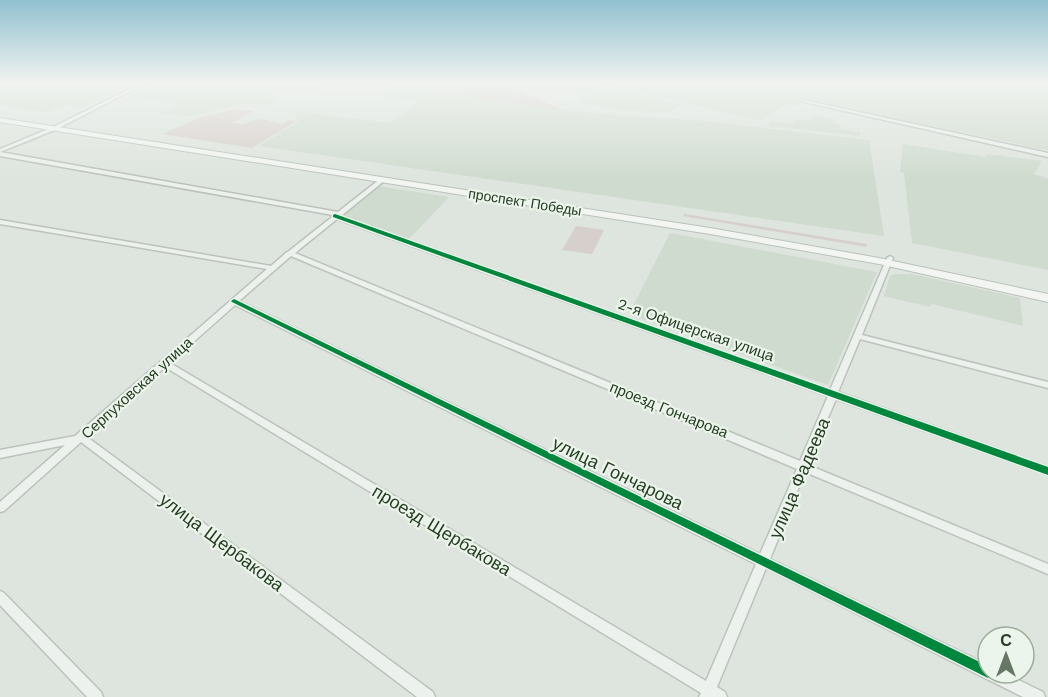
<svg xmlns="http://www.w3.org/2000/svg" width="1048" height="697" viewBox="0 0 1048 697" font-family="'Work Sans',sans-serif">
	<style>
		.built { fill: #d0dbcf }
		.green { fill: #d7cfcb }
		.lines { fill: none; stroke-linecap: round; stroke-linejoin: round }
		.street-casing { stroke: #bcc2bc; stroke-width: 3 }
		.primary-casing { stroke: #bbc2ba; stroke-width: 2 }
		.street { fill: #edf1ed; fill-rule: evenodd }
		.primary { fill: #f2f5f2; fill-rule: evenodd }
		.cycleway-casing { stroke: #ecf5eb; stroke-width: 3 }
		.cycleway { fill: #00873e; fill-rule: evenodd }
		.labels { text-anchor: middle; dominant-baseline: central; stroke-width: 4.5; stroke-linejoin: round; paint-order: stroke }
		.far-street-label { font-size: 14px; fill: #263e24; stroke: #ecf5eb }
		.street-label { font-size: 15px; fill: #263e24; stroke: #ecf5eb }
		.near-street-label { font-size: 18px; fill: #263e24; stroke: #ecf5eb }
	</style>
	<rect width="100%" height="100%" fill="#dee4de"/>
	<!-- built -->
	<g class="built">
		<path d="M 12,82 L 136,82 L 82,108 L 64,105 L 45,112 L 0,105 L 0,85 Z"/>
		<path d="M 157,82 L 222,82 L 304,86 L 318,82 L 328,83 L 312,91 L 281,89 L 263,97 L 280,101 L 271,105 L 246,103 L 190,116 L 160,114 L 179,103 L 128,97 Z"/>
		<path d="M 420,82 L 576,82 L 601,88 L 606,91 L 612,89 L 683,104 L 668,113 L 610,109 L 578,102 L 603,91 L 584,95 L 569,92 L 528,91 L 528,89 L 465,86 L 465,82 Z"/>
		<path d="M 593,82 L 1048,82 L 1048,150 L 806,100 L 797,106 L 788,104 L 760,120 Z"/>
		<path d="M 394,87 L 579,112 L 704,121 L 869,140 L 884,236 L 259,146 L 298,122 L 294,111 L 390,123 L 419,101 L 381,96 Z"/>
		<path d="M 814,115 L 834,119 L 833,123 L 839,124 L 841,129 L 860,132 L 860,136 L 769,126 L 769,121 L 794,124 L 795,119 L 811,120 Z"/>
		<path d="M 903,144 L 986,157 L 987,154 L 1042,161 L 1034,174 L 1048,179 L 1048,270 L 912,243 L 904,173 L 900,172 Z"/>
		<path d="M 378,186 L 449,197 L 409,239 L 342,216 Z"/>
		<path d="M 670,233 L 877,272 L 828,385 L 629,314 Z"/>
		<path d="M 895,274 L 912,274 L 1020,298 L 1023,326 L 932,304 L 930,307 L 884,296 L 890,276 Z"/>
	</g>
	<!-- green -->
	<g class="green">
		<path d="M 229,82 L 463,84 L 463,86 L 523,89 L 523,92 L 562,110 L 397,87 L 318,82 L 304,86 Z"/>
		<path d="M 235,109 L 254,111 L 232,123 L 243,124 L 260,118 L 282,124 L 290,120 L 297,121 L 252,148 L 163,134 L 198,118 Z"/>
		<path d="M 684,214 L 867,244 L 867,247 L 683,216 Z"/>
		<path d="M 576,226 L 604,230 L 592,254 L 562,250 Z"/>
	</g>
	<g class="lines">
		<defs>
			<g id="street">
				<path d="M 144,82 L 148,82 L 57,129 L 0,152 L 338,212 L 380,179 L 384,179 L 384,181 L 341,216 L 830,390 L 887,258 L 890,256 L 892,257 L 893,258 L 862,335 L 1048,382 L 1048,388 L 860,339 L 838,392 L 1048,467 L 1048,475 L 836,399 L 808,465 L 1048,564 L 1048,574 L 805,472 L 770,559 L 988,665 L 988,673 L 1004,673 L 1043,692 L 1045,697 L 1023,697 L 766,568 L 717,687 L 725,692 L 727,697 L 699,697 L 701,693 L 165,367 L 87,437 L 433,692 L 435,697 L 417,697 L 81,442 L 4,511 L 0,512 L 0,502 L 65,445 L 0,458 L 0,450 L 75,436 L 267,269 L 0,224 L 0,220 L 271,266 L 287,252 L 289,251 L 332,217 L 333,215 L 0,156 L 0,149 L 53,127 ZM 337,219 L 828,396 L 800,461 L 295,253 ZM 291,256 L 797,469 L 760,554 L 239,301 ZM 235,305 L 756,564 L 706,681 L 170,363 Z"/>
				<path d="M 803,100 L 1048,153 L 1048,157 L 805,102 L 803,101 Z"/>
				<path d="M 0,591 L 4,593 L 101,692 L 103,697 L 87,697 L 0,605 Z"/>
			</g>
			<path id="primary" d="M 0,118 L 710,228 L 879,258 L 1048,294 L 1048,302 L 879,264 L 710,234 L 0,122 Z"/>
		</defs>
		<!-- street casing -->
		<use href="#street" class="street-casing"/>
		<!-- primary casing -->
		<use href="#primary" class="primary-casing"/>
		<!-- street -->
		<use href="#street" class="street"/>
		<!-- primary -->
		<use href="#primary" class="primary"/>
		<defs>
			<g id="cycleway">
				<path d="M 335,214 L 1048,467 L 1048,475 L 333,217 L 333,215 Z"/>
				<path d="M 234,299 L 988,666 L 988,673 L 994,673 L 992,676 L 988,678 L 984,676 L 232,302 L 231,301 Z"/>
			</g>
		</defs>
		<!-- cycleway casing -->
		<use href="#cycleway" class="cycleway-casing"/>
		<!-- cycleway -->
		<use href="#cycleway" class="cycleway"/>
	</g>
	<!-- sky -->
	<linearGradient id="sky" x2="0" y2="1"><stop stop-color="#91c0cf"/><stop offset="0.46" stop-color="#f0f3f0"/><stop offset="1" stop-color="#f0f3f0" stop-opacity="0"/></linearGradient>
	<rect width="1048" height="179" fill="url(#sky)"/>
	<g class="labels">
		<!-- far-street labels -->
		<g class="far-street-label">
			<text transform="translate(525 202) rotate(9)">проспект Победы</text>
		</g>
		<!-- street labels -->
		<g class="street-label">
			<text transform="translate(696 330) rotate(19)">2-я Офицерская улица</text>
			<text transform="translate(137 388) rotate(-42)">Серпуховская улица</text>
			<text transform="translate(669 410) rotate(22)">проезд Гончарова</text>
		</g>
		<!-- near-street labels -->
		<g class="near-street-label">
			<text transform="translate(618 473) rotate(26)">улица Гончарова</text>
			<text transform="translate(799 478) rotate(-67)">улица Фадеева</text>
			<text transform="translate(442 530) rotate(31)">проезд Щербакова</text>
			<text transform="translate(222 542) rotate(37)">улица Щербакова</text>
		</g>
	</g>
	<!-- north arrow -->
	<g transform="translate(1006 655)"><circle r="28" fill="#ecf5eb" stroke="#9dac9b" stroke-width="1.5"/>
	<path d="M0-4.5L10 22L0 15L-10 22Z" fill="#667865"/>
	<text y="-9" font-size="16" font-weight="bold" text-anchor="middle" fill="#263e24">С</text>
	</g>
</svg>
